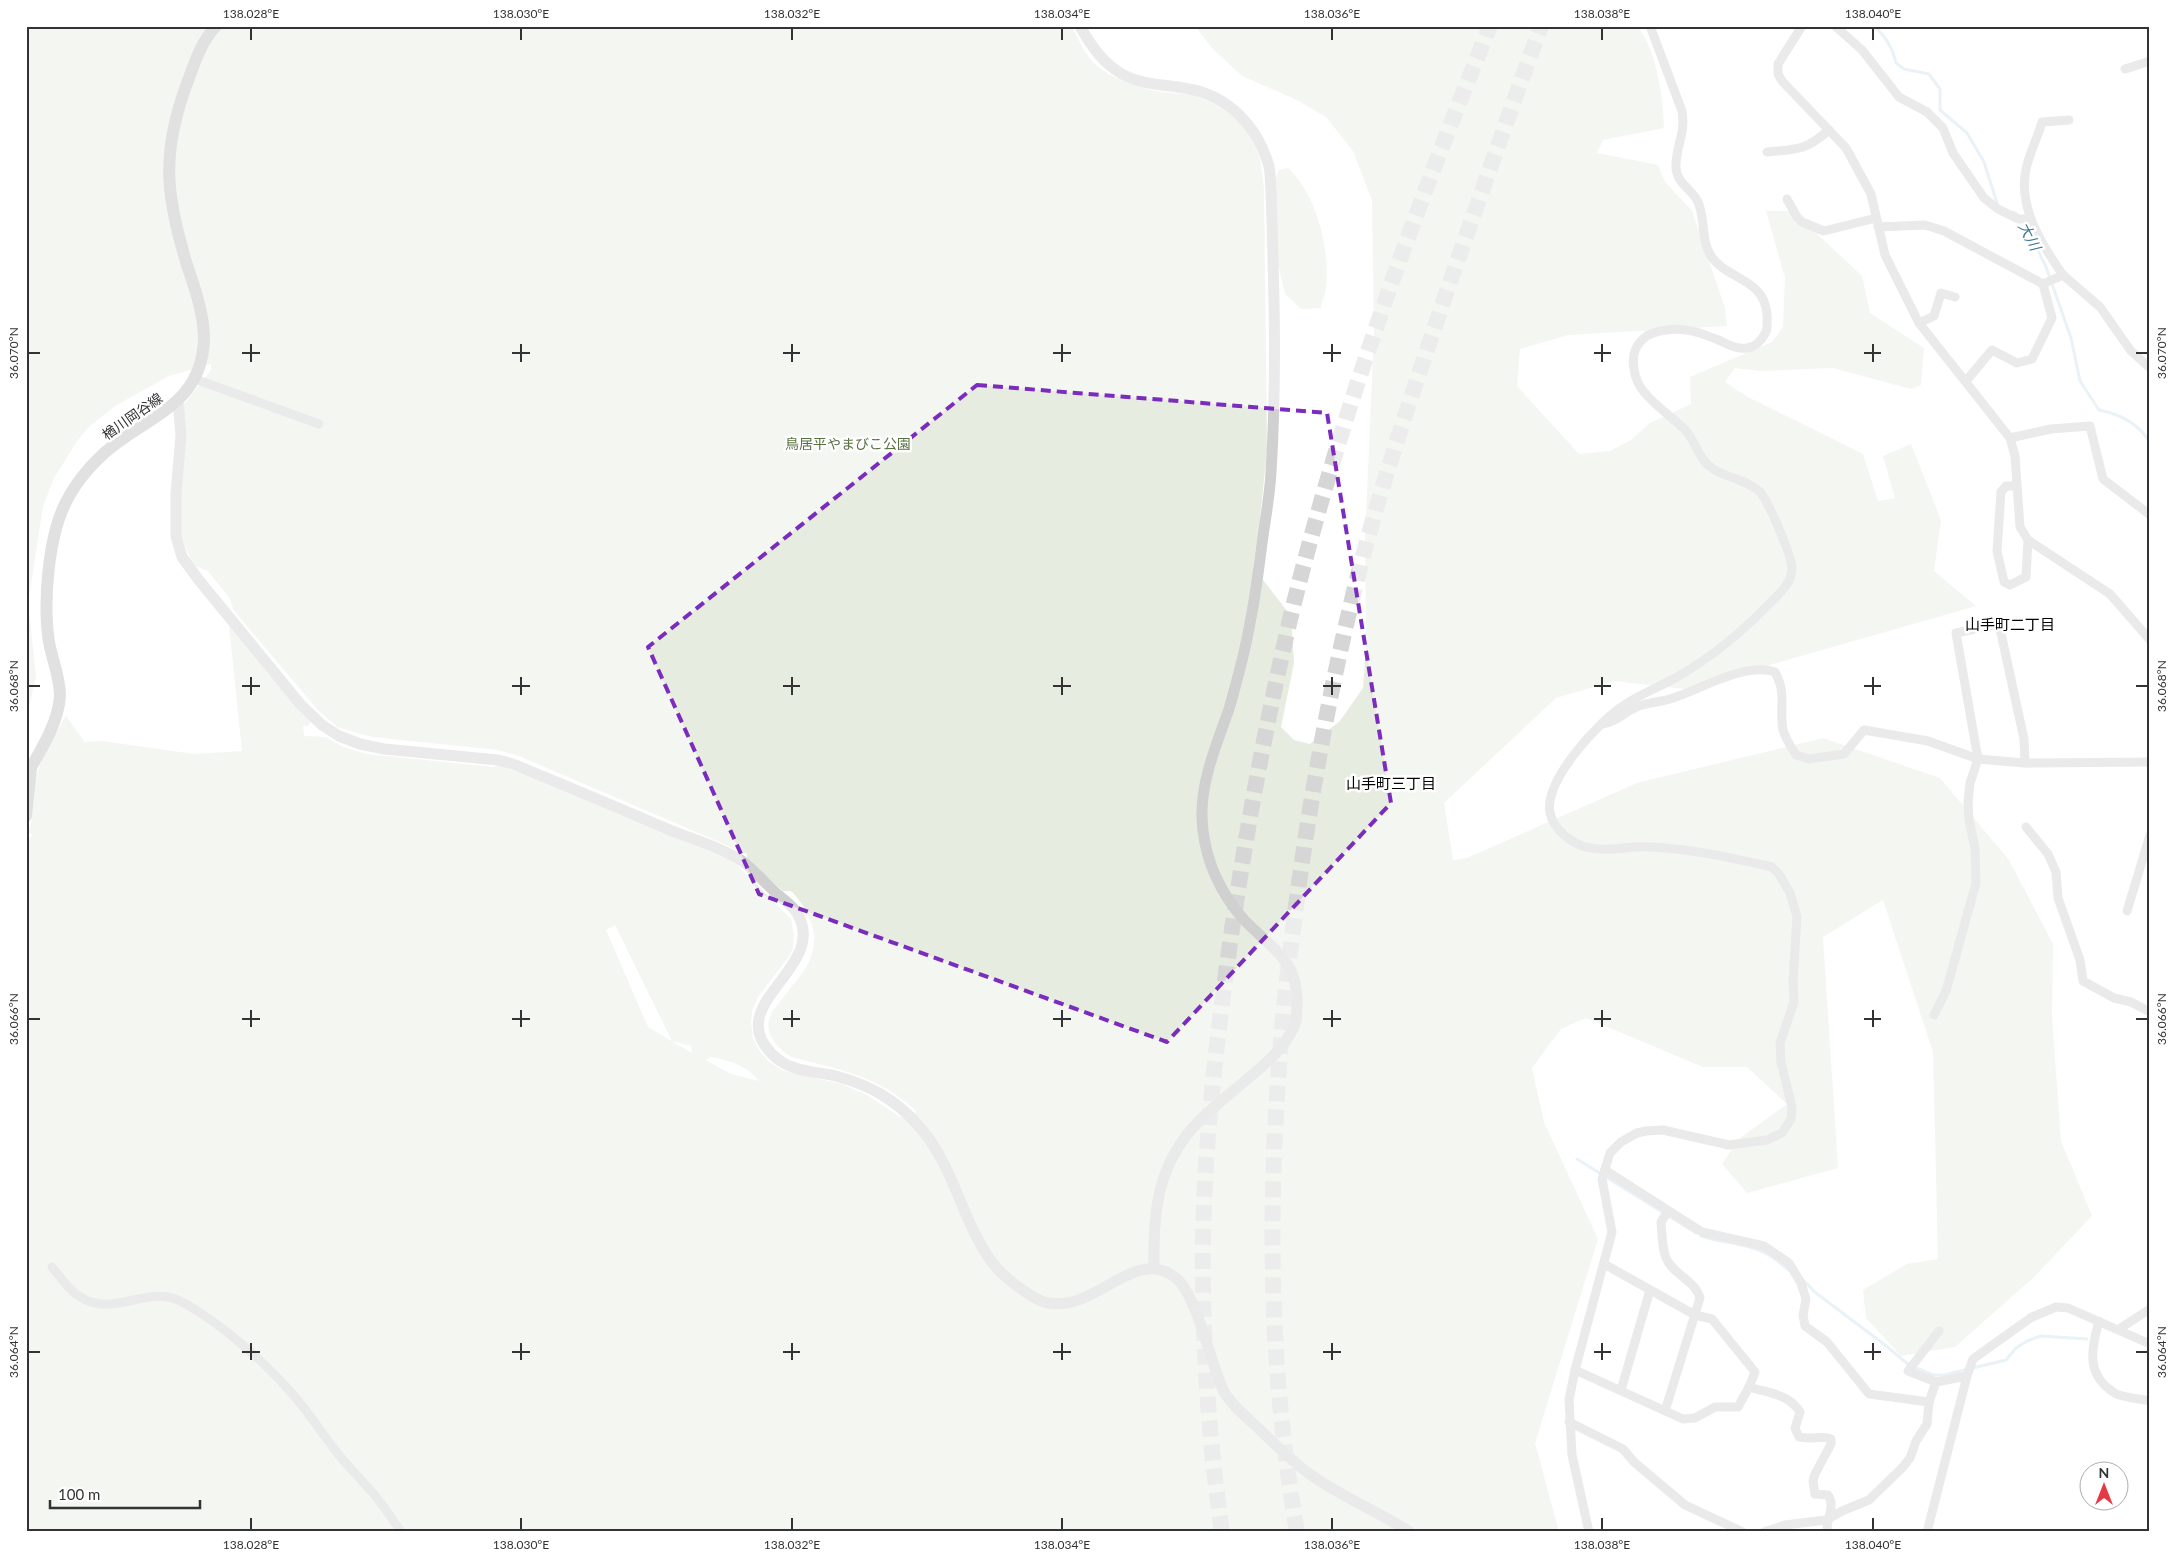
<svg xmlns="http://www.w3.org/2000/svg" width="2176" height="1558" viewBox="0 0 2176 1558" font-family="Lato,'Noto Sans JP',sans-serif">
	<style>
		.green { fill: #e6ecdf; fill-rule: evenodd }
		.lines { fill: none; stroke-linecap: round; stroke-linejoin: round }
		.stream { stroke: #cfe2ee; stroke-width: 3 }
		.motorway-tunnel { stroke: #d6d6d6; stroke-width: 16; stroke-dasharray: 16 8; stroke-linecap: butt }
		.minor { stroke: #d0d0d0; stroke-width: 9 }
		.tertiary { stroke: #d0d0d0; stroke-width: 11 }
		.secondary { stroke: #bdbdbd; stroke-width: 12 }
		.marked { fill: none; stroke: #7b2cbf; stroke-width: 4; stroke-dasharray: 10 6; stroke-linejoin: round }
		.ticks { fill: none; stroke: #333; stroke-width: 2 }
		.labels { text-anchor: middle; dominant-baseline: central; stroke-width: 5; stroke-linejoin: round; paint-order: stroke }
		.street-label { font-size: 14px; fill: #333; stroke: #fff }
		.park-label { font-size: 14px; fill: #56703f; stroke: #fff }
		.water-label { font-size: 15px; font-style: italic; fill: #3f7597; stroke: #fff }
		.neighbourhood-label { font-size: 15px; fill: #000; stroke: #fff }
		.neatline { fill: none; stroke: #333; stroke-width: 2 }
		.ticks-label { font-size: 12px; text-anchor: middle; fill: #333 }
	</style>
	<rect width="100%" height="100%" fill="#fff"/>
	<!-- green -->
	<g class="green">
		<path d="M 26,26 L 1072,26 C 1078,39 1085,55 1096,65 C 1109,77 1138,88 1156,91 C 1166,93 1176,93 1186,94 C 1218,100 1250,124 1259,156 C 1262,167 1263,179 1264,190 L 1267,451 L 1260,518 L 1253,567 L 1291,616 L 1294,663 L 1281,727 L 1294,740 L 1310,744 L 1340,721 L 1363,688 L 1366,648 L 1365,539 L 1374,333 L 1372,200 L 1353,151 L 1326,117 L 1297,100 L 1242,76 L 1212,48 L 1195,26 L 1637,26 C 1657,50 1663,98 1664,128 L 1603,140 L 1597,153 L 1658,165 L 1665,182 L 1692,211 L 1725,308 L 1727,326 L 1568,335 L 1520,349 L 1517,386 L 1579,454 L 1610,451 L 1631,440 L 1650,423 L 1691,404 L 1690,377 L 1772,342 L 1783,327 L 1785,278 L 1766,211 L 1793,211 L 1862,276 L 1870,313 L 1924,348 L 1921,385 L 1911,389 L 1833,368 L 1761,371 L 1735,368 L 1725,382 L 1746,396 L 1863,454 L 1878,501 L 1895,498 L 1883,456 L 1911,444 L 1941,520 L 1934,571 L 1976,606 L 1685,689 L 1614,681 L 1556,698 L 1444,803 L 1453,860 L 1467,858 L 1637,783 L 1823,738 L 1940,778 L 2009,860 L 2053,944 L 2052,1017 L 2061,1141 L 2092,1216 L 2034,1277 L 1955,1347 L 1901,1356 L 1866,1318 L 1863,1290 L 1907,1264 L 1938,1259 L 1933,1052 L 1883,900 L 1823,937 L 1838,1168 L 1747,1193 L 1722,1164 L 1739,1139 L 1787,1104 L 1747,1067 L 1703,1067 L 1586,1018 L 1561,1029 L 1532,1068 L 1544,1122 L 1598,1239 L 1535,1443 L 1559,1532 L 26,1532 L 26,843 L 32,835 L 29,832 C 33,817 32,807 33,792 C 35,767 53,738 66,716 L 85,742 L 102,741 L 194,754 L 242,751 L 229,626 L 300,712 L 311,722 L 308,726 L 303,726 L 304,736 L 326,737 L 343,747 L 367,754 L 494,767 L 497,765 L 519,772 L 733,861 L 791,919 L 794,935 L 793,948 L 788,958 L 758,997 L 752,1011 L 751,1023 L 753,1038 L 759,1050 L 769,1062 L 784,1071 L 842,1084 L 867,1095 L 900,1117 L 913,1117 L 916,1111 C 878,1075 840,1070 791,1057 C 778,1049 763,1033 770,1016 C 772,1010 779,1003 783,998 C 792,985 806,971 811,957 C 820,932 808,908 791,891 L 783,891 L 747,860 L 747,854 L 519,756 L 498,750 L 372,737 L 337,727 L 318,710 L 234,611 L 230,599 L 208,571 L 193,565 L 180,533 L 182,407 L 211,370 L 211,364 L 169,376 L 115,406 L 90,426 L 78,440 L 54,478 L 43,506 L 28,603 L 36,676 L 26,720 ZM 615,925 L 672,1041 L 691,1046 L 692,1053 L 648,1027 L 606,930 ZM 711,1057 C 730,1060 747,1066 759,1081 L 731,1074 L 705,1060 Z"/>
		<path d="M 1288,168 C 1316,194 1330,247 1326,286 C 1326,293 1322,301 1321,308 L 1301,309 L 1285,294 L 1278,264 L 1273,186 L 1279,170 Z"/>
	</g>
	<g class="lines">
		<!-- stream -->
		<g class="stream">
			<path d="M 1874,26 C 1886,37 1892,47 1896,63 L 1904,69 L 1929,74 L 1940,89 L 1940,110 L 1967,133 L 1984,162 L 1998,206"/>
			<path d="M 2013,212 L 2017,214 L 2029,232 L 2046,267 L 2071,338 L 2080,381 L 2099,410 C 2119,414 2139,423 2150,443"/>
			<path d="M 1577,1159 L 1696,1233"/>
			<path d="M 1701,1236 C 1722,1243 1747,1243 1767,1254 C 1775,1258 1782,1265 1789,1270"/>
			<path d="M 1803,1280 L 1816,1293 L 1885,1345 L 1909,1365 L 1933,1375 L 1944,1375 L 2006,1360 L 2016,1348 L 2027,1341 L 2041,1336 L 2087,1339"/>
		</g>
		<!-- motorway-tunnel -->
		<g class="motorway-tunnel">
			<path d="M 1222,1532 C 1210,1450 1204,1367 1203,1284 C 1201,1168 1215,1051 1231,936 C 1247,826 1267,716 1293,607 C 1342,409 1413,215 1490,26"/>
			<path d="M 1297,1532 C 1261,1325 1268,1114 1296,906 C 1312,783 1335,660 1367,541 C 1391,454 1421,368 1450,282 C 1480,197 1510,111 1541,26"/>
		</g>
		<!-- minor -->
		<g class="minor">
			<path d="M 1802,26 L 1778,64 L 1778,74 L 1782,81 L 1846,148 L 1871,194 L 1885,255 L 1919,323 L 2010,438 L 2015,456 L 2020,527 L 2028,540 L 2110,594 L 2150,640"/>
			<path d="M 1835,26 L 1862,50 L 1899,97 L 1927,112 L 1943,128 L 1953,153 L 1984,198 L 1998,209 L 2018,219 L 2031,219"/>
			<path d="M 2125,69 L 2150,61"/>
			<path d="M 1767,152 C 1797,149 1805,151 1829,130"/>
			<path d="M 1787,199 L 1797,217 L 1802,222 L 1824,231 L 1876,218"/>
			<path d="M 1878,227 L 1925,225 L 1944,231 L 2043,284"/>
			<path d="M 2063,275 L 2100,307 L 2131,351 L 2150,368"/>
			<path d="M 1919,323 L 1934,316 L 1941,293 L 1955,297"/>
			<path d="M 195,379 L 319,424"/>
			<path d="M 1966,381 L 1992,350 L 2017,363 L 2032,359 L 2052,318 L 2043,284 L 2063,275 C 2041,244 2016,204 2027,165 C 2031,150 2038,136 2042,122 L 2069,120"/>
			<path d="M 2010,438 L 2051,429 L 2090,426 L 2103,479 L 2150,515"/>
			<path d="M 2016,486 L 2006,486 L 2001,492 L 1997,551 L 2004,582 L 2010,585 L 2026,577 L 2028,540"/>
			<path d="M 1602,724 C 1618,722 1625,711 1639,706 C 1650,702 1662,702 1673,698 C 1701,689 1745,662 1775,672 C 1787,693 1779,709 1783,730 C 1786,740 1791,747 1796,755 L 1809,759 L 1844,754 L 1864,730 L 1928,741 L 1978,759 L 1956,633 L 1999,624 L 2024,739 L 2025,763"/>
			<path d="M 2026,827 L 2048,854 L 2056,872 L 2058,898 L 2080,960 L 2083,981 L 2114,998 L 2131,1002 L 2150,1012"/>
			<path d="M 2127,911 L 2150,835"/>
			<path d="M 1934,1015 L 1946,991 L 1976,883 L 1975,848 L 1969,820 L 1968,802 L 1970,783 L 1978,759 L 2025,763 L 2150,762"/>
			<path d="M 1605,1170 L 1702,1232 L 1764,1246 L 1789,1263 L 1801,1283 L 1806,1299 L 1803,1315 L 1805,1326 L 1827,1342 L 1869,1394 L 1929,1402"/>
			<path d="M 52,1267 C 61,1278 70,1292 84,1299 C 115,1316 149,1285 180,1301 C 219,1321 267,1364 296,1398 C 311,1416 324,1436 339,1455 C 351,1470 365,1483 377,1498 C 385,1508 393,1520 401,1532"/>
			<path d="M 2099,1321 C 2092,1346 2086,1371 2109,1389 C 2112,1391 2115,1394 2119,1395 C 2129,1398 2140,1399 2150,1401"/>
			<path d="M 2119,1329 L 2150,1309"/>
			<path d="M 1575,1370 L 1683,1419 L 1695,1418 L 1715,1407 L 1738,1407 L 1749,1387 L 1755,1372 L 1712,1319 L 1695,1315 L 1604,1264"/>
			<path d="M 1936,1382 L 1908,1371 L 1939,1331"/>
			<path d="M 1749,1387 C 1768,1393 1789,1394 1800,1412 L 1795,1428 L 1799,1437 C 1811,1440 1824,1435 1831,1439 L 1831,1444 L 1815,1474 L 1813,1481 L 1815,1494 L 1828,1495 C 1836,1506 1826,1519 1827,1532"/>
			<path d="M 1621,1390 L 1650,1290"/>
			<path d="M 1665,1411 L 1700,1298 C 1695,1280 1673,1275 1666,1258 C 1662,1248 1662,1233 1661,1222 L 1668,1211"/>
			<path d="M 1569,1422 L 1623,1449 L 1634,1462 L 1685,1505 L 1743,1532"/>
			<path d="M 1589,1532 L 1572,1455 L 1569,1400 L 1575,1370 L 1612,1232 L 1602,1179 L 1610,1153 L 1621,1142 L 1637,1133 L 1646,1131 L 1663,1130 L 1729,1145 L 1767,1140 L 1782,1133 L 1791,1119 L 1792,1107 L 1781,1062 L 1780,1043 L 1794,1002 L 1793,981 L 1797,917 L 1790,893 L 1779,874 L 1772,867 C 1733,858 1692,849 1651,847 C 1630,845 1607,853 1586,847 C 1571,843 1554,830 1550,813 C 1544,781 1596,725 1620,708 C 1637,695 1658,688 1677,677 C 1710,658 1741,633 1768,605 C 1775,598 1784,590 1789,581 C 1791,576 1792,573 1792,568 C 1791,555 1769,501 1759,491 C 1745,478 1722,478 1708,465 C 1698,456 1695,442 1687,432 C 1674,418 1656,407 1644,392 C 1639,386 1635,377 1634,369 C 1632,358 1634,347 1643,339 C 1649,333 1658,331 1666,330 C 1683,327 1700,332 1716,339 C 1726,343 1736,350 1747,348 C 1755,347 1762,340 1766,332 C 1768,327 1767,320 1767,314 C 1764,278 1727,280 1711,256 C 1700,239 1706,216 1697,200 C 1690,188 1677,183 1676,168 C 1675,147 1686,135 1682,111 L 1650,26"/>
			<path d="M 1764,1532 L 1785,1525 L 1826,1520 L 1842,1511 L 1869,1500 L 1902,1468 L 1910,1458 L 1916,1441 L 1927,1424 L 1929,1402 L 1936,1382 L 1967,1376"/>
			<path d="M 1927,1532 L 1967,1376 L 1973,1359 L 2032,1317 L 2056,1307 L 2068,1308 L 2150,1344"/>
		</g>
		<!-- tertiary -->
		<g class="tertiary">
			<path d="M 1080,26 C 1091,46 1103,63 1122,74 C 1143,86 1166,84 1189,89 C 1228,96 1257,126 1268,163 C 1271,171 1270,181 1271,190 C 1274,283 1277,378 1271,472 C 1270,493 1266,515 1263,536 C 1259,565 1256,594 1250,623 C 1245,652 1237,681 1229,709 C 1217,743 1201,780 1202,817 C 1203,850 1215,882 1235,909 C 1259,942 1299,954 1297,1003 C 1297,1009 1297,1015 1296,1021 C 1289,1043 1269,1061 1252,1075 C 1235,1090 1215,1105 1199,1121 C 1157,1164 1153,1211 1154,1268"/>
			<path d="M 178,402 L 181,435 L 176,493 L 176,536 L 182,557 L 198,579 L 301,705 L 322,725 L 339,736 L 360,744 L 384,749 L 498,760 L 513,764 C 566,786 619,808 672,831 C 691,838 727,850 742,861 C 755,871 766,884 777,894 C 784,900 793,906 797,913 C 830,968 721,1003 772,1054 C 789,1072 813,1071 836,1076 C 869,1085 895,1099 918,1125 C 952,1162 961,1217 989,1258 C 998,1272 1011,1282 1024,1291 C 1031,1296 1040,1302 1049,1303 C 1096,1312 1135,1245 1176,1278 C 1197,1295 1211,1365 1224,1392 C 1232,1405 1246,1417 1257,1427 C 1276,1445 1293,1463 1314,1477 C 1344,1498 1379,1512 1410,1532"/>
		</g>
		<!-- secondary -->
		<g class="secondary">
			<path d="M 26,776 C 39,753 59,723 60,695 C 60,678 52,659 49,642 C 43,604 48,537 66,502 C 78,478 99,455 121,440 C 162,411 202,397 204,339 C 204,314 195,289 187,265 C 166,196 161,155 186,86 C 194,65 200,43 216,26"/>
			<path d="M 26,816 L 31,768"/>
		</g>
	</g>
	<!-- marked area -->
	<path d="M0 0H2176V1558H0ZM 977,385 L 1327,413 L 1391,803 L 1167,1042 L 759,894 L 648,647 Z" fill="#fff" fill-opacity=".55" fill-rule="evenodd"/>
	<path class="marked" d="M 977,385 L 1327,413 L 1391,803 L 1167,1042 L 759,894 L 648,647 Z"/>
	<!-- ticks -->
	<path class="ticks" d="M 251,28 L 251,40M 521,28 L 521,40M 792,28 L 792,40M 1062,28 L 1062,40M 1332,28 L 1332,40M 1602,28 L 1602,40M 1873,28 L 1873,40M 251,344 L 251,362M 521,344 L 521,362M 792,344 L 792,362M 1062,344 L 1062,362M 1332,344 L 1332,362M 1602,344 L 1602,362M 1873,344 L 1873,362M 28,353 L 40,353M 242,353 L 260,353M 512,353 L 530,353M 783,353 L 800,353M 1053,353 L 1071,353M 1323,353 L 1341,353M 1594,353 L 1611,353M 1864,353 L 1881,353M 2136,353 L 2148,353M 251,677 L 251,695M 521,677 L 521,695M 792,677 L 792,695M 1062,677 L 1062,695M 1332,677 L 1332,695M 1602,677 L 1602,695M 1873,677 L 1873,695M 28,686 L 40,686M 242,686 L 260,686M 512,686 L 530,686M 783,686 L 800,686M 1053,686 L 1071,686M 1323,686 L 1341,686M 1594,686 L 1611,686M 1864,686 L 1881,686M 2136,686 L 2148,686M 251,1010 L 251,1027M 521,1010 L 521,1027M 792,1010 L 792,1027M 1062,1010 L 1062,1027M 1332,1010 L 1332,1027M 1602,1010 L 1602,1027M 1873,1010 L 1873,1027M 28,1019 L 40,1019M 242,1019 L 260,1019M 512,1019 L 530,1019M 783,1019 L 800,1019M 1053,1019 L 1071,1019M 1323,1019 L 1341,1019M 1594,1019 L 1611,1019M 1864,1019 L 1881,1019M 2136,1019 L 2148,1019M 251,1343 L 251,1360M 521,1343 L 521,1360M 792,1343 L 792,1360M 1062,1343 L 1062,1360M 1332,1343 L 1332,1360M 1602,1343 L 1602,1360M 1873,1343 L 1873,1360M 28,1352 L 40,1352M 242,1352 L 260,1352M 512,1352 L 530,1352M 783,1352 L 800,1352M 1053,1352 L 1071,1352M 1323,1352 L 1341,1352M 1594,1352 L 1611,1352M 1864,1352 L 1881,1352M 2136,1352 L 2148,1352M 251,1518 L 251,1530M 521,1518 L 521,1530M 792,1518 L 792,1530M 1062,1518 L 1062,1530M 1332,1518 L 1332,1530M 1602,1518 L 1602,1530M 1873,1518 L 1873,1530"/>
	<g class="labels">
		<!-- street labels -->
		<g class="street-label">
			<text transform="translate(132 416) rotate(-35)">楢川岡谷線</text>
		</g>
		<!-- park labels -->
		<g class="park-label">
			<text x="848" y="443">鳥居平やまびこ公園</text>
		</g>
		<!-- water labels -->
		<g class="water-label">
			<text transform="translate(2030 236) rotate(62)">大川</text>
		</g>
		<!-- neighbourhood labels -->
		<g class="neighbourhood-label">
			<text x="2010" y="624">山手町二丁目</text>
			<text x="1391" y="783">山手町三丁目</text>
		</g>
	</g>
	<!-- border -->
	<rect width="2176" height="1558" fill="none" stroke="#ffffff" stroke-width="55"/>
	<!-- north arrow -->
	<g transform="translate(2104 1486)"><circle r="24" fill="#ffffff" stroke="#adadad"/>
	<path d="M0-4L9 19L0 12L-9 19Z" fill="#e63946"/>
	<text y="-8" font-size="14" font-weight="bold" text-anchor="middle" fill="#333333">N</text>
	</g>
	<!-- scale -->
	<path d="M50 1500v8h150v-8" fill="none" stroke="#333333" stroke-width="2.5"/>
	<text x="58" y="1500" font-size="15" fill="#333333" stroke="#ffffff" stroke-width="4" paint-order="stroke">100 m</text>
	<rect x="28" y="28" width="2120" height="1502" class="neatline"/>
	<g class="ticks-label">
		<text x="251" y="18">138.028°E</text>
		<text x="521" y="18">138.030°E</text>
		<text x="792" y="18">138.032°E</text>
		<text x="1062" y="18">138.034°E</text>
		<text x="1332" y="18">138.036°E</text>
		<text x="1602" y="18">138.038°E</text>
		<text x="1873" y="18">138.040°E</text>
		<text transform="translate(14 353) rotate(-90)" y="4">36.070°N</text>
		<text transform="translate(2162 353) rotate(-90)" y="4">36.070°N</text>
		<text transform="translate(14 686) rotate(-90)" y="4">36.068°N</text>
		<text transform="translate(2162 686) rotate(-90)" y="4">36.068°N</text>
		<text transform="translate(14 1019) rotate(-90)" y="4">36.066°N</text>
		<text transform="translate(2162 1019) rotate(-90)" y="4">36.066°N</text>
		<text transform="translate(14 1352) rotate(-90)" y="4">36.064°N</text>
		<text transform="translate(2162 1352) rotate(-90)" y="4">36.064°N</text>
		<text x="251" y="1549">138.028°E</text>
		<text x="521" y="1549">138.030°E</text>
		<text x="792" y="1549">138.032°E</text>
		<text x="1062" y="1549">138.034°E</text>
		<text x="1332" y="1549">138.036°E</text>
		<text x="1602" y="1549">138.038°E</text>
		<text x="1873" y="1549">138.040°E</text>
	</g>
</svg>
